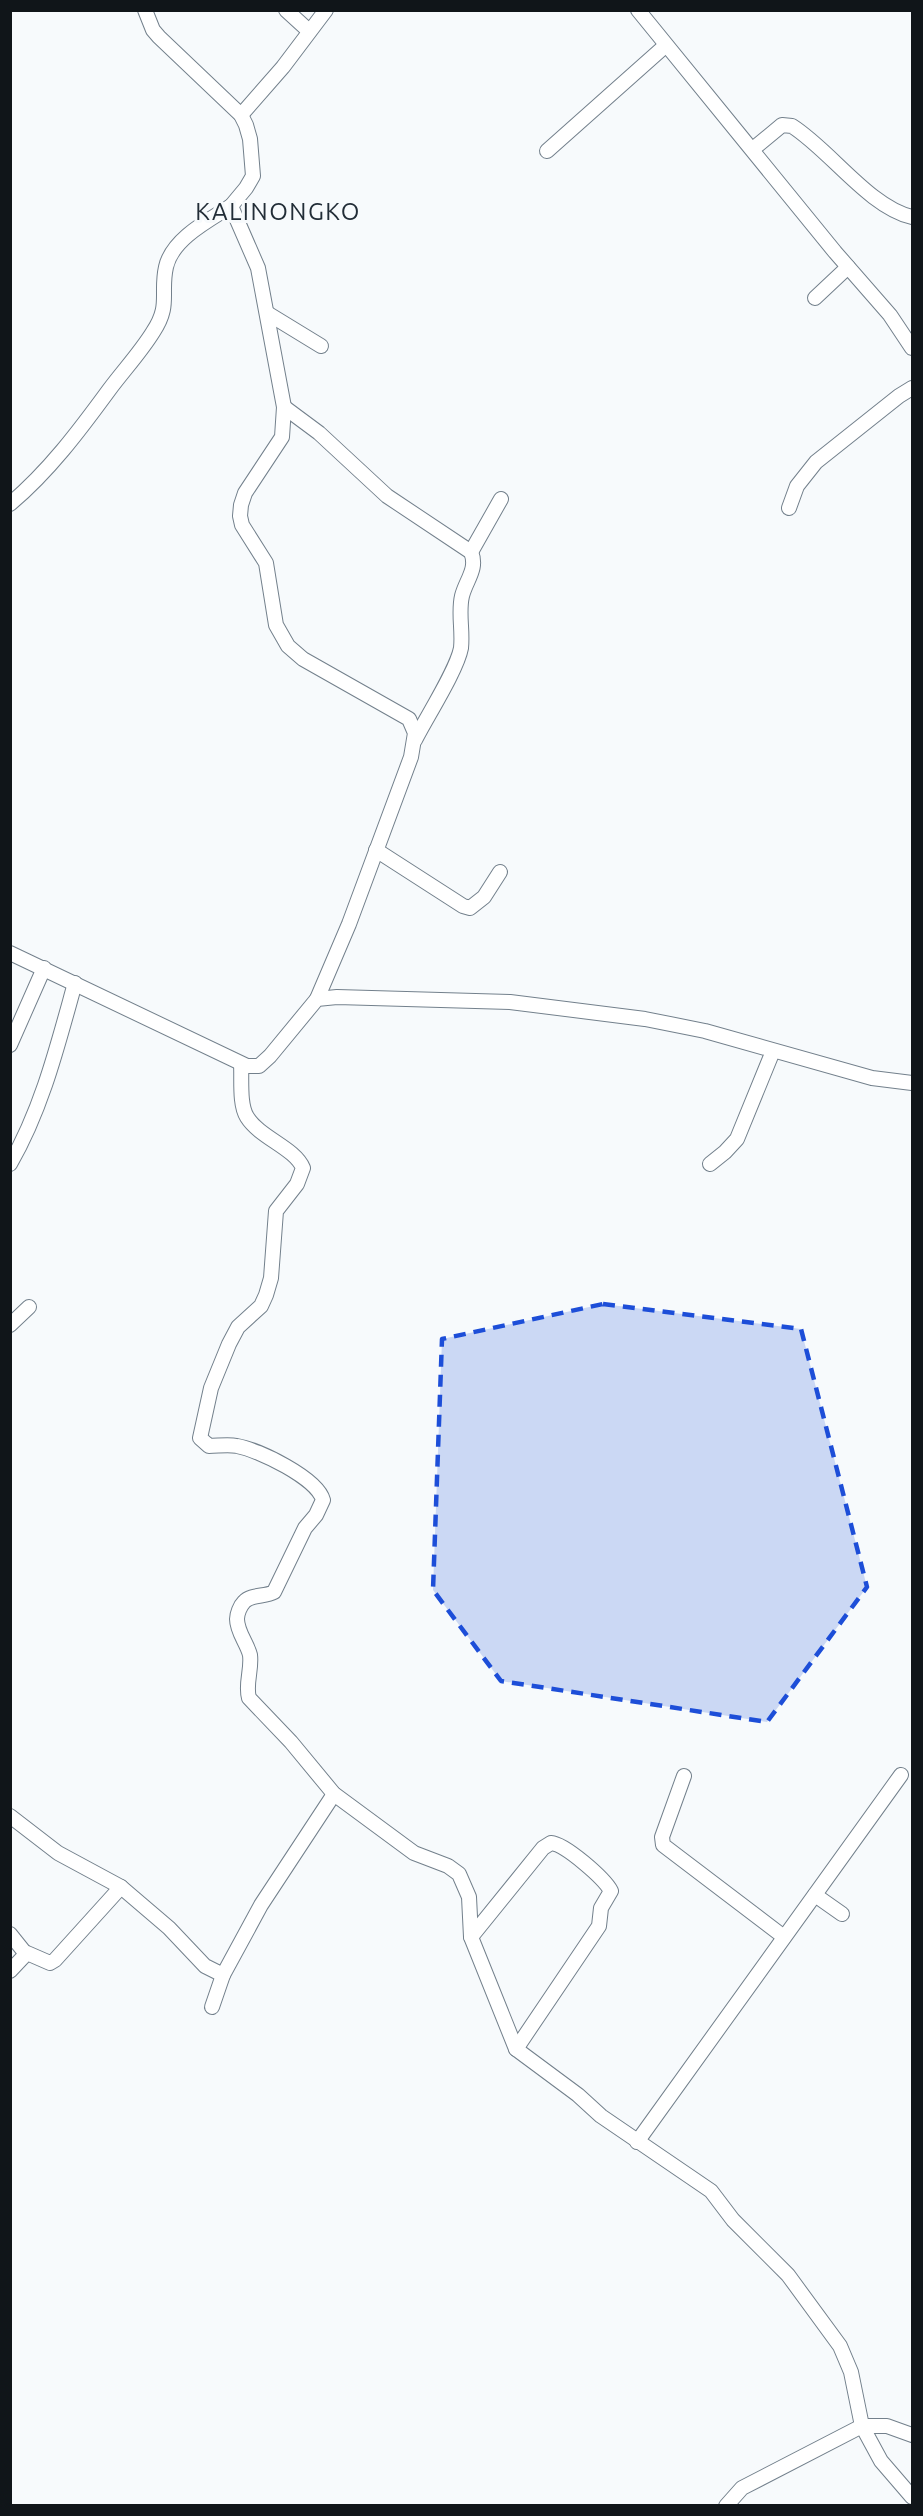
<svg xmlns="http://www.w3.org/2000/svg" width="923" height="2516" viewBox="0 0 923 2516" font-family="Ubuntu,sans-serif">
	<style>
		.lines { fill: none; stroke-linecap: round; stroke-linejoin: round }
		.minor-casing { stroke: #73808c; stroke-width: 16 }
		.minor { stroke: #fff; stroke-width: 14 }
		.marked { fill: #1d4ed8; fill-opacity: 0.2; stroke: #1d4ed8; stroke-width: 4.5; stroke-dasharray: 12 8; stroke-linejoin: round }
		.labels { text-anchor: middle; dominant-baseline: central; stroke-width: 6; stroke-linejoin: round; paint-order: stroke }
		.quarter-label { font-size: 24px; letter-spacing: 1.5px; fill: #222d37; stroke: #f7fafc }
	</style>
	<rect width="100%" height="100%" fill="#f7fafc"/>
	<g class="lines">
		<defs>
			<g id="minor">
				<path d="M 145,10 L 153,30 L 159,37 L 241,115 L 246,125 L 250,139 L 253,176 L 246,188 L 231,206 L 258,268 L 284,407 L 282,437 L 245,493 L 241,505 L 240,516 L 242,525 L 266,563 L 276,625 L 288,646 L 303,659 L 409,719 L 415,733 L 411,757 L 349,924 L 317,999"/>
				<path d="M 286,10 L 309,31"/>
				<path d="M 638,10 L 835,252 L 890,315 L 912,348"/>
				<path d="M 241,115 L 283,67 L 326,10"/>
				<path d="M 753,149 L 782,125 L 792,126 C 830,150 869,207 912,217"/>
				<path d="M 547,151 L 665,46"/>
				<path d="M 815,298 L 848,267"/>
				<path d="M 267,313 L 321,346"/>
				<path d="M 284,407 L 319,433 L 387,496 L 471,552 C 478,569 466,580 462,596 C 458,613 463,630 461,648 C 457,670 426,718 415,740"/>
				<path d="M 10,504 C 49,471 79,431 109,390 C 123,371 140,353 153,332 C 171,305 160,294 166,267 C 172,239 209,220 231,206"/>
				<path d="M 789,508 L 797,486 L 816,462 L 899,396 L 912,388"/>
				<path d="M 471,552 L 501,499"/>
				<path d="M 376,850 L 463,906 L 470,908 L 484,897 L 500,872"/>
				<path d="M 10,953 L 247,1066 L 259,1066 L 270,1056 L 317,999 L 337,997 L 510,1002 L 645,1019 L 705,1031 L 872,1078 L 912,1083"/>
				<path d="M 10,1045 L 44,968"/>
				<path d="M 241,1064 C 242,1079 239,1104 247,1117 C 260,1138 295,1148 303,1168 L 297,1184 L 276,1211 L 271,1278 L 266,1295 L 261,1306 L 238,1327 L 229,1344 L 211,1388 L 200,1438 L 209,1446 C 218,1446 228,1444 237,1446 C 259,1450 317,1478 323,1500 L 316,1515 L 305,1528 L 274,1592 C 265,1597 251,1594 244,1602 C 240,1606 237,1614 237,1619 C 237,1632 247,1643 250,1655 C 252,1670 245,1684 249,1698 L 291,1742 L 334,1794 L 414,1853 L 448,1866 L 459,1874 L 469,1897 L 471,1937 L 516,2049 L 578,2095 L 601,2116 L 711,2191 L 733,2220 L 788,2275 L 840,2346 L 851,2372 L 862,2426 L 881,2461 L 912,2497"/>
				<path d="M 10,1164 C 42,1109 58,1044 75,983"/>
				<path d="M 710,1164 L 725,1152 L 737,1139 L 773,1051"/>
				<path d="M 10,1325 L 29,1307"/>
				<path d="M 684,1776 L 662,1837 L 663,1845 L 784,1937"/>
				<path d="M 10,1816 L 58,1853 L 121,1887 L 169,1928 L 205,1966 L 223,1975 L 261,1905 L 334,1794"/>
				<path d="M 815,1895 L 842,1914"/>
				<path d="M 10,1934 L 26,1954"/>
				<path d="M 471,1937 L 543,1848 L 551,1843 C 565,1844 604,1878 611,1891 L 601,1908 L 599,1926 L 516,2049"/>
				<path d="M 10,1971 L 27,1953 L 50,1963 L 55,1960 L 121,1887"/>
				<path d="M 212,2007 L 223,1975"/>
				<path d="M 637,2142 L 901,1775"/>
				<path d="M 726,2506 L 742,2488 L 862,2426 L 887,2426 L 912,2435"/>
			</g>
		</defs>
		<!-- minor casing -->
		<use href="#minor" class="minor-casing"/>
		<!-- minor -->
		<use href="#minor" class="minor"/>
	</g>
	<!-- marked area -->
	<path class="marked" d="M 603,1304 L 801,1329 L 867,1587 L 767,1722 L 501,1681 L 433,1590 L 442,1339 Z"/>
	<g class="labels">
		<!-- quarter labels -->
		<g class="quarter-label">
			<text x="278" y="211">KALINONGKO</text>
		</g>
	</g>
	<!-- border -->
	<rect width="923" height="2516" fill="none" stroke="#101519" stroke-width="24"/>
</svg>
